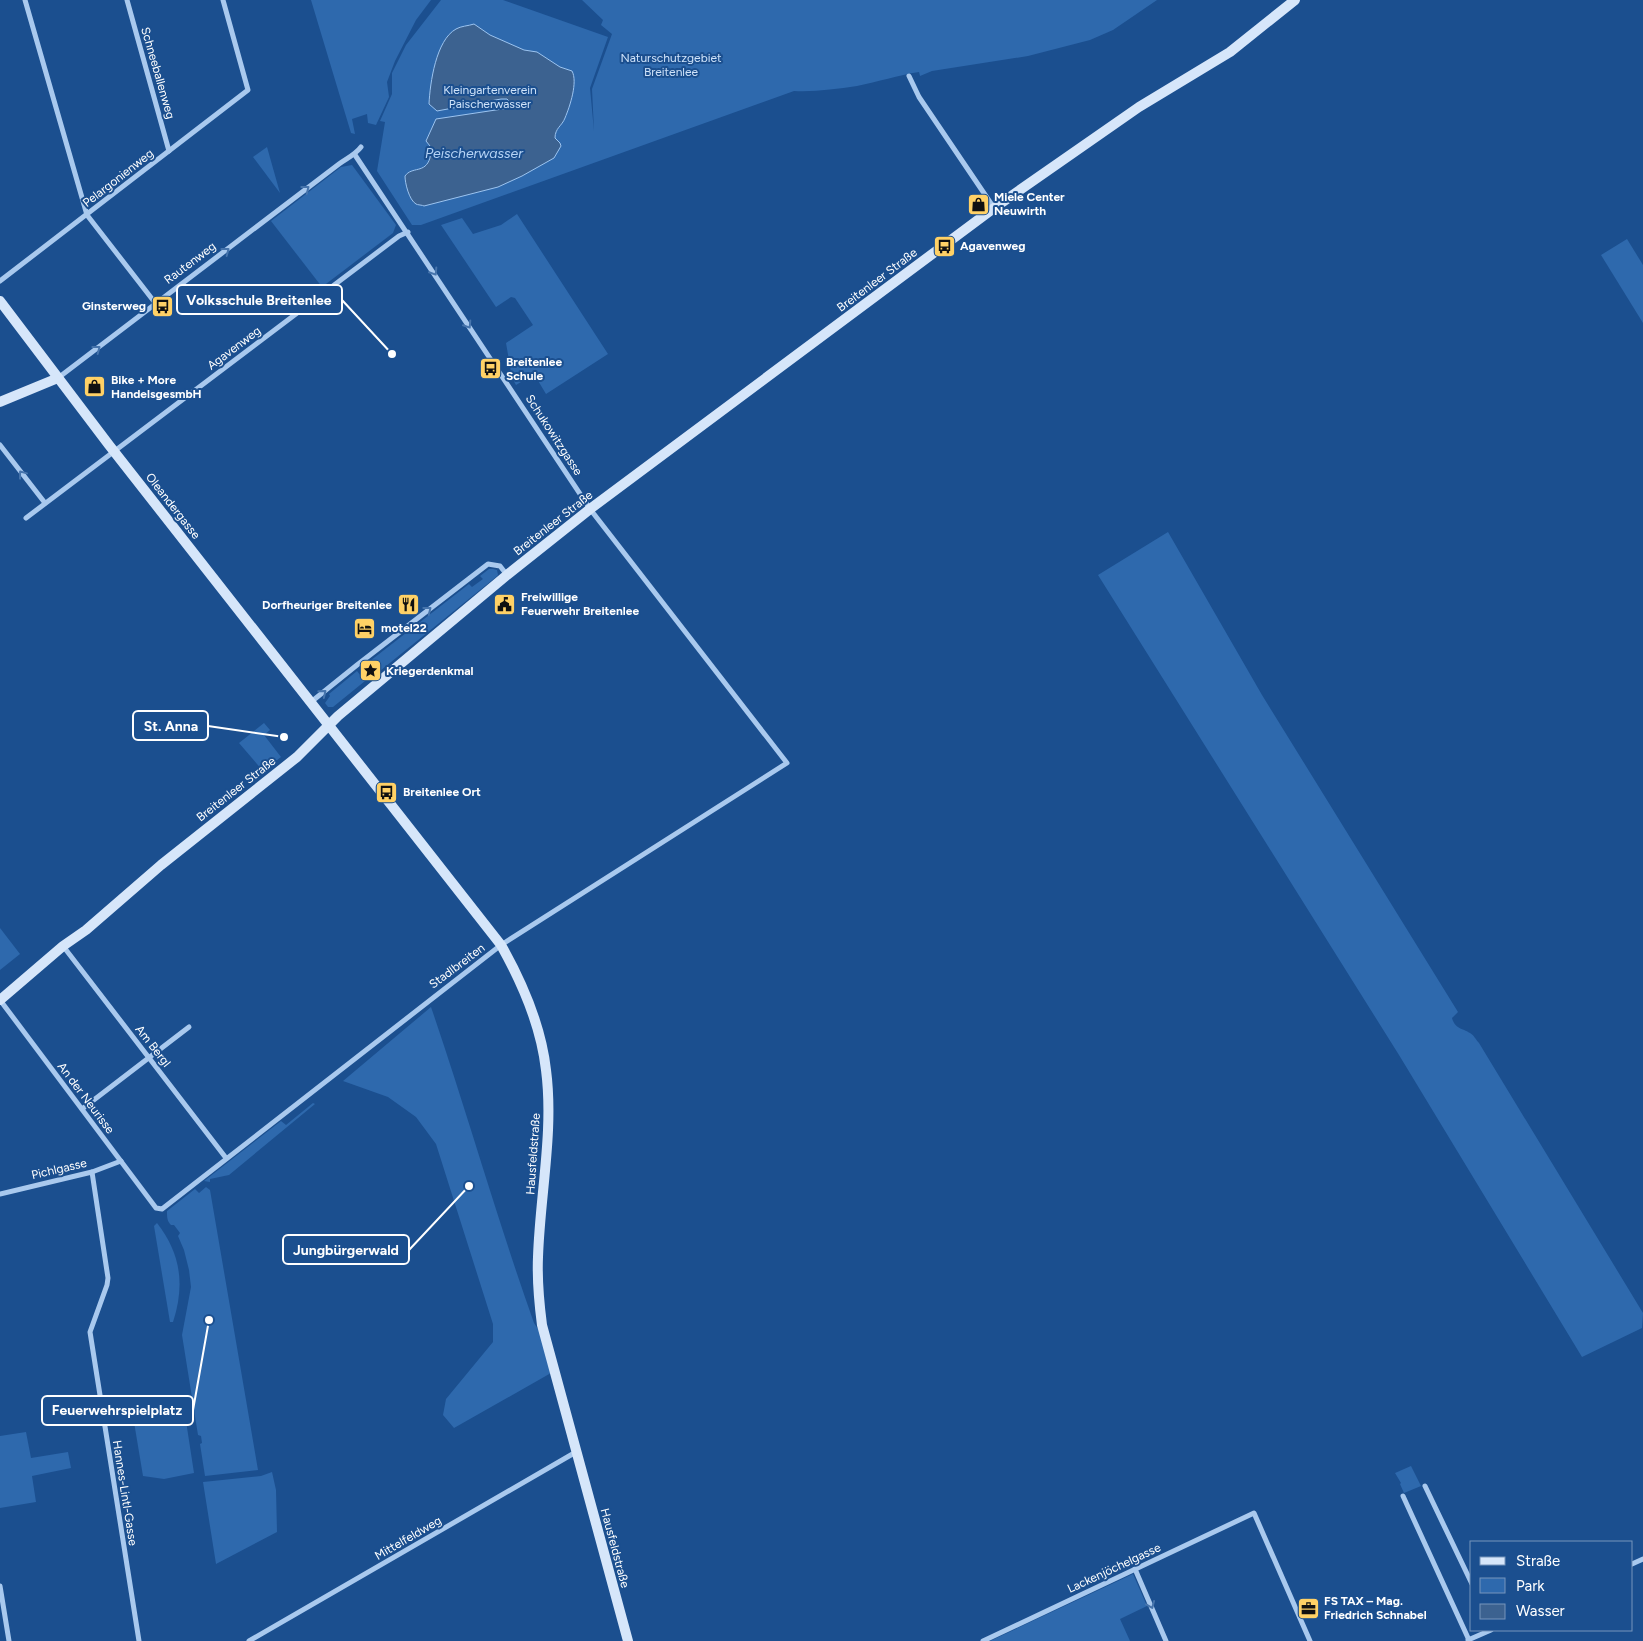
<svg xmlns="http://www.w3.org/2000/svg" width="1643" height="1641" viewBox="0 0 1643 1641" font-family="Figtree,sans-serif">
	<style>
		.green { fill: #2e69ad }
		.water { fill: #3c6290; stroke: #9cc4f0 }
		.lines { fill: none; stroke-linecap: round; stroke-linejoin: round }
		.street { stroke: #a9c9ee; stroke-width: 5 }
		.secondary { stroke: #d6e6fa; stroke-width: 10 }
		.oneway { stroke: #4674ac }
		.labels { text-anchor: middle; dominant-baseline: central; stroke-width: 4; stroke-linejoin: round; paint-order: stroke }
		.park-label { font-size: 12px; fill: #cfe3fa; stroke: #1b4f8f }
		.street-label { font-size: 12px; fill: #fff; stroke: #1b4f8f }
		.poi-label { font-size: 12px; font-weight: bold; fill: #fff; stroke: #1b4f8f; text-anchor: start }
		.water-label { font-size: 14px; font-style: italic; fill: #b5d3f5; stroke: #1b4f8f }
		.leader { fill: none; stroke: #fff; stroke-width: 2 }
		.callout-dot { fill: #fff; stroke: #1b4f8f; stroke-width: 2 }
		.callout { fill: #1b4f8f; stroke: #fff; stroke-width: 2 }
		.callout-label { font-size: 14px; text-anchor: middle; font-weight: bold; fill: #fff }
	</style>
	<rect width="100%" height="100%" fill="#1b4f8f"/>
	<!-- green -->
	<g class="green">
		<path d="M 311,0 L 431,0 L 416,20 L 395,61 L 387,82 L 389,97 L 376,125 L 368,123 L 367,114 L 352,119 L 355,134 L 351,133 Z"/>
		<path d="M 441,0 L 503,0 L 608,37 L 590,88 L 594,131 L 592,89 L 612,34 L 601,25 L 603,20 L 582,0 L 1157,0 L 1113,30 L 1090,40 L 1028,56 L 932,71 L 920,76 L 919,72 C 898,75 878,82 857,86 C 836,89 815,92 794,91 L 421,225 L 412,225 L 377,171 L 385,122 L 380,121 L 392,94 L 392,73 L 406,45 Z"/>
		<path d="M 267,147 L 280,193 L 253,157 Z"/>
		<path d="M 352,165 L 396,225 L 393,233 L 322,287 L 271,221 L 341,167 Z"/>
		<path d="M 517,214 L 608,354 L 546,394 L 534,374 L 516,385 L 512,378 L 506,343 L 533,325 L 515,298 L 511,297 L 496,307 L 441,225 L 462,218 L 473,234 L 501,225 Z"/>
		<path d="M 1627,239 L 1643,265 L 1643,323 L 1601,255 Z"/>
		<path d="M 1168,532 L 1262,695 L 1458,1012 L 1452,1018 C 1455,1029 1462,1028 1470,1033 C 1474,1035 1476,1040 1479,1043 L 1643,1313 L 1642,1328 L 1582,1357 L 1399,1055 L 1098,575 Z"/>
		<path d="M 493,569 L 497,570 L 498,575 L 496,577 L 370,679 L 368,677 L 373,671 L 370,667 L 364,672 L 361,668 L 469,584 L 472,587 L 483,579 L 480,576 L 489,569 Z"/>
		<path d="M 357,671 L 365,681 L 333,707 L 328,707 L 325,703 L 330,696 L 329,694 Z"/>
		<path d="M 264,723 L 270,730 L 264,735 L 281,757 L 263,771 L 239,743 Z"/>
		<path d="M 0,928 L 20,954 L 0,970 Z"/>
		<path d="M 431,1007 C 467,1112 497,1219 534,1323 L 540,1332 L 551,1373 L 454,1428 L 443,1415 L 446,1399 L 493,1342 L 493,1324 L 436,1144 L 416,1117 L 388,1097 L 343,1081 Z"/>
		<path d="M 313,1103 L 315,1104 L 229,1175 L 210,1179 L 210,1182 L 204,1181 L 281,1121 L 286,1125 Z"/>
		<path d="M 206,1187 L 210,1190 L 258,1470 L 205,1476 L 200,1444 L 202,1443 L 201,1436 L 198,1435 L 182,1335 L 191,1287 L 189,1270 L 184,1250 L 178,1236 L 180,1233 L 174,1225 L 171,1225 C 167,1221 167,1217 167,1211 L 195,1189 L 199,1193 Z"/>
		<path d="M 157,1223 C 181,1254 185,1285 173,1322 L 170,1322 L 154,1226 Z"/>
		<path d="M 184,1408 L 194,1473 L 164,1479 L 143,1476 L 134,1422 L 153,1414 Z"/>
		<path d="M 26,1432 L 31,1458 L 68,1452 L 71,1468 L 32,1476 L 36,1502 L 0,1508 L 0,1436 Z"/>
		<path d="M 1411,1466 L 1421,1486 L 1404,1493 L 1400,1484 L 1401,1483 L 1395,1473 Z"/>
		<path d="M 272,1472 L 276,1490 L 277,1532 L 216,1564 L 203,1482 L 261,1476 Z"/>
		<path d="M 1133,1574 L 1147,1606 L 1120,1619 L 1130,1641 L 990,1641 Z"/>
	</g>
	<!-- water -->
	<path class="water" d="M 474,24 L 490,35 L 524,50 L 537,52 L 560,67 L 572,71 C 578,82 570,106 565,118 C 562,126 555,128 555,138 L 560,143 L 561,146 L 554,158 L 522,176 L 498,187 L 424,206 C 423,205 417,205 416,204 C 409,200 405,183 405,176 C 412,166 425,174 430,158 C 431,154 429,150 430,146 L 426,141 L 436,119 L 509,108 L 511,106 L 511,103 L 507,99 L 501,99 L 437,111 L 429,104 C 430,83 436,40 456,29 C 461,26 468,26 474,24 Z"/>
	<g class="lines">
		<!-- street -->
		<g class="street">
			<path d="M 25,0 L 87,215 L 156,304"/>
			<path d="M 127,0 L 169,151"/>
			<path d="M 909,76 L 919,97 L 994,208"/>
			<path d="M 0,281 L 248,90 L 223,0"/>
			<path d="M 58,378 L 339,164 C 347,158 355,155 361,147"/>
			<path d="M 0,445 L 45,503"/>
			<path d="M 26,518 L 399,236 L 408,232"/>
			<path d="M 311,702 L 357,665 L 488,564 L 500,566 L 507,575"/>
			<path d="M 63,946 L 226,1158"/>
			<path d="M 0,1000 L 156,1208 L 162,1209 L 501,945 L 787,763 L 590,509 L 355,155"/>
			<path d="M 82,1109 L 189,1027"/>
			<path d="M 92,1172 L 108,1278 L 107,1285 L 90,1332 L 139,1641"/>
			<path d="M 0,1194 L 92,1172 L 121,1161"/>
			<path d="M 1425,1486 L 1472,1584"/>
			<path d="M 1403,1496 L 1469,1640"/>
			<path d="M 1632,1564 L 1643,1559"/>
			<path d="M 1135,1569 L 1166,1641"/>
			<path d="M 0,1586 L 9,1641"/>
			<path d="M 1468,1640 L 1491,1630"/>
			<path d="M 249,1641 L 576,1452"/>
			<path d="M 983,1641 L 1254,1513 L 1310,1641"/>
		</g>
		<!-- secondary -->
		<g class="secondary">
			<path d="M 0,301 L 109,445 L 501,945 C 523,984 541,1025 546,1070 C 554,1131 540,1195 538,1257 C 537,1280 539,1302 542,1325 L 628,1641"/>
			<path d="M 0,402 L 58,378"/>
			<path d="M 0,1000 L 63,946 L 86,930 L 161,865 L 297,757 L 338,716 L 507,575 L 590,509 L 994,208 L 1139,107 L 1230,52 L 1295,0"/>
		</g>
	</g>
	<!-- one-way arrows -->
	<defs><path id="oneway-chevron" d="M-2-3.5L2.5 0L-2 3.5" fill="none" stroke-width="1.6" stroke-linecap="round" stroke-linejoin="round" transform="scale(1.25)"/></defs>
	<g class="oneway">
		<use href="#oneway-chevron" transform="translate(306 189) rotate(-38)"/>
		<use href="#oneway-chevron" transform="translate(226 251) rotate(-37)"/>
		<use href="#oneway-chevron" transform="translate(434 272) rotate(57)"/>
		<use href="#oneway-chevron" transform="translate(468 325) rotate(57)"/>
		<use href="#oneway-chevron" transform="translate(97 349) rotate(-37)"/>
		<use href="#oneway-chevron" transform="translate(22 474) rotate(-127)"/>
		<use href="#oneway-chevron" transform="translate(428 610) rotate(-38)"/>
		<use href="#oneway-chevron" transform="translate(323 693) rotate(-39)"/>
		<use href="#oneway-chevron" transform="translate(1151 1605) rotate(67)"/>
	</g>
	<!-- icons -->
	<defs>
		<symbol id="shop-square" viewBox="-11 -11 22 22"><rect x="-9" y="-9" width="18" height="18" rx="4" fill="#ffd166" stroke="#1b4f8f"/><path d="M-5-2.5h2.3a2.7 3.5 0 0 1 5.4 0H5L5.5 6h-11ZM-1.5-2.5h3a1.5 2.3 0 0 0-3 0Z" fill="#111"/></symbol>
		<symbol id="bus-square" viewBox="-11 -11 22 22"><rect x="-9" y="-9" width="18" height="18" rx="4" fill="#ffd166" stroke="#1b4f8f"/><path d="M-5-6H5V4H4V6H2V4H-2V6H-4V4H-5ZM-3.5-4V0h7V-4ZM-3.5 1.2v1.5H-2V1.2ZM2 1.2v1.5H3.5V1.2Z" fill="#111"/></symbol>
		<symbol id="civic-square" viewBox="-11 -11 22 22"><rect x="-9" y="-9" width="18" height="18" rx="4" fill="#ffd166" stroke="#1b4f8f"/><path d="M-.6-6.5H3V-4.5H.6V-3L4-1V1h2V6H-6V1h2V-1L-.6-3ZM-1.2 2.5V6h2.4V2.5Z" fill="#111"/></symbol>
		<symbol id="restaurant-square" viewBox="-11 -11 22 22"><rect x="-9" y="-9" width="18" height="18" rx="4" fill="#ffd166" stroke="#1b4f8f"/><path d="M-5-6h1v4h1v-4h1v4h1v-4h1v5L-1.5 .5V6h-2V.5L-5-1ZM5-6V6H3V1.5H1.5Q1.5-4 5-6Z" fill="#111"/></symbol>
		<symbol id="hotel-square" viewBox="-11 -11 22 22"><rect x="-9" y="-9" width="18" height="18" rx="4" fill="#ffd166" stroke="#1b4f8f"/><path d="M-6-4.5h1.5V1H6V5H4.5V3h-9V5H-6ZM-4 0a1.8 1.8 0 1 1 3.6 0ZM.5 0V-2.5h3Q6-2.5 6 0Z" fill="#111"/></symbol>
		<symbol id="sight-square" viewBox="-11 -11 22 22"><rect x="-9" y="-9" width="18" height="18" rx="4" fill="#ffd166" stroke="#1b4f8f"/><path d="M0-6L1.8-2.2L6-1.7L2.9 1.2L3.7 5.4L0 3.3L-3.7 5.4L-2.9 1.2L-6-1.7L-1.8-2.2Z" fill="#111"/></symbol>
		<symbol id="office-square" viewBox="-11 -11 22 22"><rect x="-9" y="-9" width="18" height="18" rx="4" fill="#ffd166" stroke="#1b4f8f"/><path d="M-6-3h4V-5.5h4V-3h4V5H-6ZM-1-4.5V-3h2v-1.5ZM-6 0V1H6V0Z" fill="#111"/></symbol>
	</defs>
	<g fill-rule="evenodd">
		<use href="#shop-square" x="966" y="192" width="25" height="25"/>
		<use href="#bus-square" x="932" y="234" width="25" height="25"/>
		<use href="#bus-square" x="150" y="294" width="25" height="25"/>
		<use href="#bus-square" x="478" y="356" width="25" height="25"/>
		<use href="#shop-square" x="82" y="374" width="25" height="25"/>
		<use href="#civic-square" x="492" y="592" width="25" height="25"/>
		<use href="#restaurant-square" x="396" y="592" width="25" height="25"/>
		<use href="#hotel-square" x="352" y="616" width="25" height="25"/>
		<use href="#sight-square" x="358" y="658" width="25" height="25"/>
		<use href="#bus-square" x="374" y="780" width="25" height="25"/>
		<use href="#office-square" x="1296" y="1596" width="25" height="25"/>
	</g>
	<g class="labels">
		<!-- park labels -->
		<g class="park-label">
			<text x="671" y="58">Naturschutzgebiet<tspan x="671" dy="14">Breitenlee</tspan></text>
			<text x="490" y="90">Kleingartenverein<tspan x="490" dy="14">Paischerwasser</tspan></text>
		</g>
		<!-- street labels -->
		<g class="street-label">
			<text transform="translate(158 73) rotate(74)">Schneeballenweg</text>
			<text transform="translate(118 178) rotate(-38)">Pelargonienweg</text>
			<text transform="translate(190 263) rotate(-37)">Rautenweg</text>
			<text transform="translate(877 280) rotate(-37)">Breitenleer Straße</text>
			<text transform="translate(234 348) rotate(-37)">Agavenweg</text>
			<text transform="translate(554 435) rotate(57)">Schukowitzgasse</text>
			<text transform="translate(173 506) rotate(52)">Oleandergasse</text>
			<text transform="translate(553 523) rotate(-38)">Breitenleer Straße</text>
			<text transform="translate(236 789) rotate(-38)">Breitenleer Straße</text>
			<text transform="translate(457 966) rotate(-37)">Stadlbreiten</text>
			<text transform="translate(153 1046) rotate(52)">Am Bergl</text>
			<text transform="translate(86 1098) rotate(53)">An der Neurisse</text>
			<text transform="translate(533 1154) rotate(-86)">Hausfeldstraße</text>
			<text transform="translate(59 1169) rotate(-13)">Pichlgasse</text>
			<text transform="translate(125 1493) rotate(81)">Hannes-Lintl-Gasse</text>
			<text transform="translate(408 1538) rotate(-30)">Mittelfeldweg</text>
			<text transform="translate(615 1548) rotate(75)">Hausfeldstraße</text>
			<text transform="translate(1114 1568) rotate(-25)">Lackenjöchelgasse</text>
		</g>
		<!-- poi labels -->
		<g class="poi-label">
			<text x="994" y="197">Miele Center<tspan x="994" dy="14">Neuwirth</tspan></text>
			<text x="960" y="246">Agavenweg</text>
			<text x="146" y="306" text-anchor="end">Ginsterweg</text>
			<text x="506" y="362">Breitenlee<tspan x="506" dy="14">Schule</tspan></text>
			<text x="111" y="380">Bike + More<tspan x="111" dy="14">HandelsgesmbH</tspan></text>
			<text x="521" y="597">Freiwillige<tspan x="521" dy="14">Feuerwehr Breitenlee</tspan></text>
			<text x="392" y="605" text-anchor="end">Dorfheuriger Breitenlee</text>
			<text x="381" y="628">motel22</text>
			<text x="386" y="671">Kriegerdenkmal</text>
			<text x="403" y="792">Breitenlee Ort</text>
			<text x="1324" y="1601">FS TAX – Mag.<tspan x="1324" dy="14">Friedrich Schnabel</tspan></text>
		</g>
		<!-- water labels -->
		<g class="water-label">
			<text x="474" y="153">Peischerwasser</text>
		</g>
	</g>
	<!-- callouts -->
	<path class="leader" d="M392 354L342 300M284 737L208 726M469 1186L409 1250M209 1320L193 1410"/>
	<g class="callout-dot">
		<circle cx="392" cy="354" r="5"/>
		<circle cx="284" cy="737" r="5"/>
		<circle cx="469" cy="1186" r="5"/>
		<circle cx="209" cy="1320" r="5"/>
	</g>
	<g class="callout">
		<rect x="177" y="285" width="165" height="29" rx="5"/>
		<rect x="133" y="711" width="75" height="29" rx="5"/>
		<rect x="283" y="1235" width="126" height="29" rx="5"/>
		<rect x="42" y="1396" width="151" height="29" rx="5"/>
	</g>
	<g class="callout-label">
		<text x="259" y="305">Volksschule Breitenlee</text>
		<text x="171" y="731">St. Anna</text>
		<text x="346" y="1255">Jungbürgerwald</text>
		<text x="117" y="1415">Feuerwehrspielplatz</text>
	</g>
	<!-- legend -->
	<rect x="1470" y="1541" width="162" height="90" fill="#1b4f8f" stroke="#7695bc"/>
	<rect x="1480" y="1557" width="25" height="8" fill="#d6e6fa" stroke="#7695bc"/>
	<text x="1516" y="1566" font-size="15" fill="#ffffff">Straße</text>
	<rect x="1480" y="1578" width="25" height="15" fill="#2e69ad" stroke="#7695bc"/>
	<text x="1516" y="1591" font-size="15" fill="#ffffff">Park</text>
	<rect x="1480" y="1604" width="25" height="15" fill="#3c6290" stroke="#7695bc"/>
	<text x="1516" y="1616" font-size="15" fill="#ffffff">Wasser</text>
</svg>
